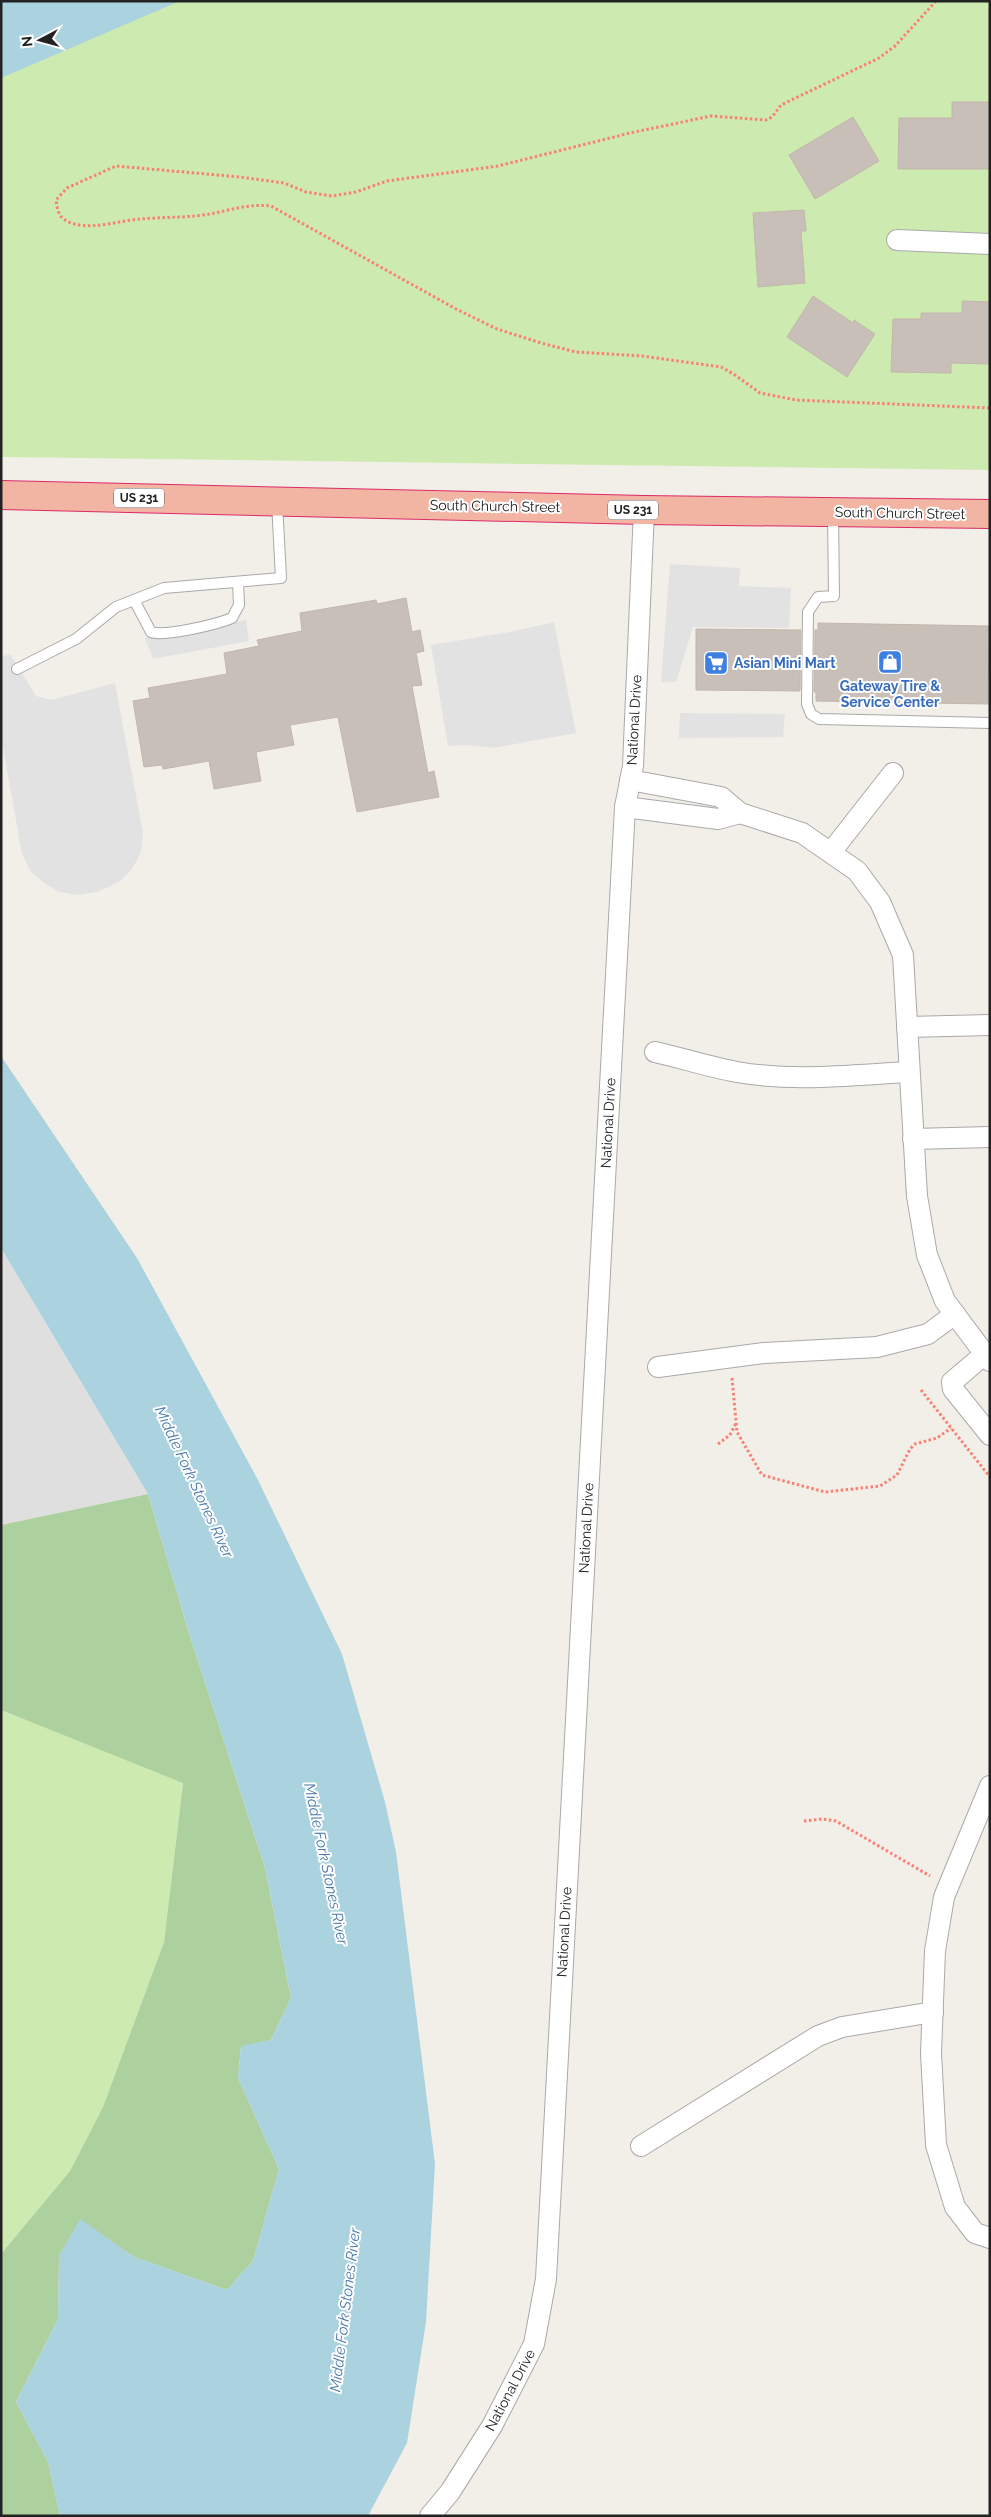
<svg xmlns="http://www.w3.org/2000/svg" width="991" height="2517" viewBox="0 0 991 2517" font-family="Raleway,sans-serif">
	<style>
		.residential { fill: #e0dfdf }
		.grass { fill: #cdebb0 }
		.forest { fill: #add19e }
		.parking { fill: #e2e2e2 }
		.water { fill: #aad3df }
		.building { fill: #c7bfb8; stroke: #c4b6ab }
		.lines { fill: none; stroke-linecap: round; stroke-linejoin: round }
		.service-casing { stroke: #a9a9a9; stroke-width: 12 }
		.minor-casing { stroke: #a9a9a9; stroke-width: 22 }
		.trunk-casing { stroke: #dc2a67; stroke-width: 30 }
		.path { stroke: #fa8072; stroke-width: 3; stroke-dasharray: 2.5 2.5; stroke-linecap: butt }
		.service { stroke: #fff; stroke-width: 10 }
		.minor { stroke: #fff; stroke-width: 20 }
		.trunk { stroke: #f2b4a3; stroke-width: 28 }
		.labels { text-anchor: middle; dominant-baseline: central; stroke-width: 4; stroke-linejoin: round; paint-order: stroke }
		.shield { fill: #fff; stroke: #646464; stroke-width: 1 }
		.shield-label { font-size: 12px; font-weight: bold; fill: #222 }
		.street-label { font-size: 14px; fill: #222; stroke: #fff }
		.shop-label { font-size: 14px; font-weight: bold; fill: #366cbe; stroke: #fff; text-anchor: start }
		.water-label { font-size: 15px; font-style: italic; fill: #4a7aab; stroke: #fff }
	</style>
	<rect width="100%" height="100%" fill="#f2efe9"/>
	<!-- residential -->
	<path class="residential" d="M 1,1248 L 148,1494 L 1,1525 Z"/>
	<!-- grass -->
	<g class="grass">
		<path d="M 1,1 L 990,1 L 990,470 L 1,457 Z"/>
		<path d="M 1,1710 L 183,1782 L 164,1942 L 103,2107 L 70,2171 L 1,2254 Z"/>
	</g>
	<!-- forest -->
	<path class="forest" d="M 148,1494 L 188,1630 L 265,1868 L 291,1998 L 271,2040 L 241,2047 L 238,2078 L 279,2169 L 253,2261 L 227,2290 L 134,2257 L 80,2220 L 59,2256 L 58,2319 L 16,2402 L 48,2462 L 60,2516 L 1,2516 L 1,2254 L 70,2171 L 103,2107 L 164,1942 L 183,1783 L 1,1710 L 1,1525 Z"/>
	<!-- parking -->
	<g class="parking">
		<path d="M 670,564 L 740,568 L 739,586 L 791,588 L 789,628 L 693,627 L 676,682 L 661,682 Z"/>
		<path d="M 246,620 L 249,641 L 153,659 L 145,638 Z"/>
		<path d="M 554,622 L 576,733 L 493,748 L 467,745 L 448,746 L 431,645 L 510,632 Z"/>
		<path d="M 10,654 L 36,696 L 51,700 L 115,683 L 143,833 L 141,852 L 132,869 L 119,882 L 97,892 L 77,895 L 60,892 L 44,883 L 31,872 L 22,854 L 1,736 L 1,657 Z"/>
		<path d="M 680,713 L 785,714 L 783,737 L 679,738 Z"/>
	</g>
	<!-- water -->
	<g class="water">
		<path d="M 1,1 L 180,1 L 1,78 Z"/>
		<path d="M 1,1056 L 137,1258 L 258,1480 L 342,1654 L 385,1802 L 396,1852 L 435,2164 L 426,2322 L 407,2443 L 368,2516 L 60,2516 L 48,2462 L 16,2402 L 58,2319 L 59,2256 L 80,2219 L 134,2257 L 227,2290 L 253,2261 L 279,2169 L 238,2078 L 241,2046 L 271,2040 L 291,1998 L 265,1868 L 188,1630 L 148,1494 L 1,1248 Z"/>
	</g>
	<!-- building -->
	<g class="building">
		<path d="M 952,102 L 990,102 L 990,169 L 898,169 L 899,118 L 952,118 Z"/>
		<path d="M 853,117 L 879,161 L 815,199 L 789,155 Z"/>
		<path d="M 804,210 L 806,231 L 801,231 L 805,283 L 758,287 L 753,213 Z"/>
		<path d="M 813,296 L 853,323 L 854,320 L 875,334 L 847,377 L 787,337 Z"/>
		<path d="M 962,301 L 990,302 L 990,364 L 951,363 L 951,373 L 891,372 L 893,319 L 921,319 L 921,313 L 962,313 Z"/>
		<path d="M 406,598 L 412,632 L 420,630 L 424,651 L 416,653 L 422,685 L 412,686 L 428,773 L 434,771 L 439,797 L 357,812 L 338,717 L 290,725 L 294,745 L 256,752 L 261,781 L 214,789 L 209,761 L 163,769 L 162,765 L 144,767 L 133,701 L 150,698 L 148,688 L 227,674 L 224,653 L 259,646 L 257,640 L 302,631 L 300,613 L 376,600 L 377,604 Z"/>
		<path d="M 818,623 L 989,626 L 988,704 L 816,701 L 816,692 L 814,692 L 815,630 L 818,630 Z"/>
		<path d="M 696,629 L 801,630 L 800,691 L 696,690 Z"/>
	</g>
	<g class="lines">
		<defs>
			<g id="service">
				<path d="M 833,513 L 834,596 L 818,597 L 808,612 L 807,704 L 811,714 L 819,719 L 990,723"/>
				<path d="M 134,600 L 151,632 C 165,637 218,624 232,618 L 239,605 L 238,582"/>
				<path d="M 17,669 L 76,639 L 116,607 L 164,588 L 281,578 L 277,502"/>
			</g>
			<g id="minor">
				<path d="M 897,240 L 990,244"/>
				<path d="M 630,780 L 721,797 L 740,813 L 802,833 L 857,871 L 880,902 L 903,955 L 917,1196 L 927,1255 L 945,1301 L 990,1361"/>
				<path d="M 625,807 L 718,819 L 740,813"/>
				<path d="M 831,852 L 893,773"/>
				<path d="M 907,1027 L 990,1025"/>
				<path d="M 655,1052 C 682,1058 709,1067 737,1072 C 793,1082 852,1075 909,1072"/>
				<path d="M 913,1139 L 990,1137"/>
				<path d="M 985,1354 L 952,1382 L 953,1389 L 990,1435"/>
				<path d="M 658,1367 L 764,1353 L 877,1347 L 928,1334 L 955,1314"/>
				<path d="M 990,1786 L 944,1897 L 935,1951 L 931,2053 L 936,2145 L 955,2207 L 975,2233 L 990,2238"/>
				<path d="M 641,2146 L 818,2036 L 842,2027 L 933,2012"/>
				<path d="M 430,2516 L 450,2492 L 492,2426 L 534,2344 L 546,2279 L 625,807 L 633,766 L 644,510"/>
			</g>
			<path id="trunk" d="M 1,495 L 644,510 L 990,514"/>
		</defs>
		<!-- service casing -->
		<use href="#service" class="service-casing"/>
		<!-- minor casing -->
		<use href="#minor" class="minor-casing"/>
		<!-- trunk casing -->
		<use href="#trunk" class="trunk-casing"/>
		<!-- path -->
		<g class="path">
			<path d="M 936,1 L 895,46 L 879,58 L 781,105 L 772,117 L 766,120 L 711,116 L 630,133 L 498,166 L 387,181 L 356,192 L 332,196 L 306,192 L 284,183 L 240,177 L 116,166 L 67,188 L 56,200 C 57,207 58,216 65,220 C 86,233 119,220 141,219 C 162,217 182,218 203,215 C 226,212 246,203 271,206 L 456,309 L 497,329 L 541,343 L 576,352 L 642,356 L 721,367 L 735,375 L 760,393 L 796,400 L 990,408"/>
			<path d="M 732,1378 L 737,1432 L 762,1475 L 825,1492 L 880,1486 L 897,1475 L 910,1449 L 915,1444 L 937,1438 L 951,1428"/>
			<path d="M 921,1390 L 990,1477"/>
			<path d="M 718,1444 L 730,1435 L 736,1423"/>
			<path d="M 804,1821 L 822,1819 L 836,1821 L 930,1876"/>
		</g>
		<!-- service -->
		<use href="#service" class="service"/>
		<!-- minor -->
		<use href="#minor" class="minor"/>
		<!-- trunk -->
		<use href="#trunk" class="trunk"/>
	</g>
	<!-- icons -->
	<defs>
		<symbol id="shop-square" viewBox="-11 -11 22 22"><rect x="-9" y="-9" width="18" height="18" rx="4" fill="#3f7fe0" stroke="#fff"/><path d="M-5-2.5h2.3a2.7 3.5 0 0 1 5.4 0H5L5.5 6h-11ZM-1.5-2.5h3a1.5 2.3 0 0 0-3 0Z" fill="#fff"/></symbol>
		<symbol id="supermarket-square" viewBox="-11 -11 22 22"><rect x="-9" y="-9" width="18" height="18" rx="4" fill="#3f7fe0" stroke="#fff"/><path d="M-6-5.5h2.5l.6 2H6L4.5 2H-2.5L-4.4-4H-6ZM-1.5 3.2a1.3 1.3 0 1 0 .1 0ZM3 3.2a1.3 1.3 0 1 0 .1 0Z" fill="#fff"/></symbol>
	</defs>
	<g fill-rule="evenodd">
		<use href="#shop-square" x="876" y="648" width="28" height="28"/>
		<use href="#supermarket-square" x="702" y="649" width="28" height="28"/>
	</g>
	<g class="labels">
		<!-- shield labels -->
		<g class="shield">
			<rect x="114" y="488.5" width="50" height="19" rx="4"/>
			<rect x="608" y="500.5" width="50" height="19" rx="4"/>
		</g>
		<g class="shield-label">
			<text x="139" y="498">US 231</text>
			<text x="633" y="510">US 231</text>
		</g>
		<!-- street labels -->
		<g class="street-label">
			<text transform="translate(495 506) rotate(1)">South Church Street</text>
			<text transform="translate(900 513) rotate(1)">South Church Street</text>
			<text transform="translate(634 720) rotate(-87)">National Drive</text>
			<text transform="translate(608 1123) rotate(-87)">National Drive</text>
			<text transform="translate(586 1528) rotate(-87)">National Drive</text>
			<text transform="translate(564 1932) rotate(-87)">National Drive</text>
			<text transform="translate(510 2390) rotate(-62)">National Drive</text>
		</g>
		<!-- shop labels -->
		<g class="shop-label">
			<text x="734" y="663">Asian Mini Mart</text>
			<text x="890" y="686" text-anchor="middle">Gateway Tire &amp;<tspan x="890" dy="16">Service Center</tspan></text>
		</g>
		<!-- water labels -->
		<g class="water-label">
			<text transform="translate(194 1482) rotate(65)">Middle Fork Stones River</text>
			<text transform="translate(326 1864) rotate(78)">Middle Fork Stones River</text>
			<text transform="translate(345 2310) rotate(-83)">Middle Fork Stones River</text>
		</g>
	</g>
	<!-- border -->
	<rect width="991" height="2517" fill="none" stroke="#222222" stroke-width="5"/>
	<!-- north arrow -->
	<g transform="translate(40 40) rotate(264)" stroke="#ffffff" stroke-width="4" paint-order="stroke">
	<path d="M0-4L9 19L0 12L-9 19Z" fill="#222222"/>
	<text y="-8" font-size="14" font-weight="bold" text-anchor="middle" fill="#222222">N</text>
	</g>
</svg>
